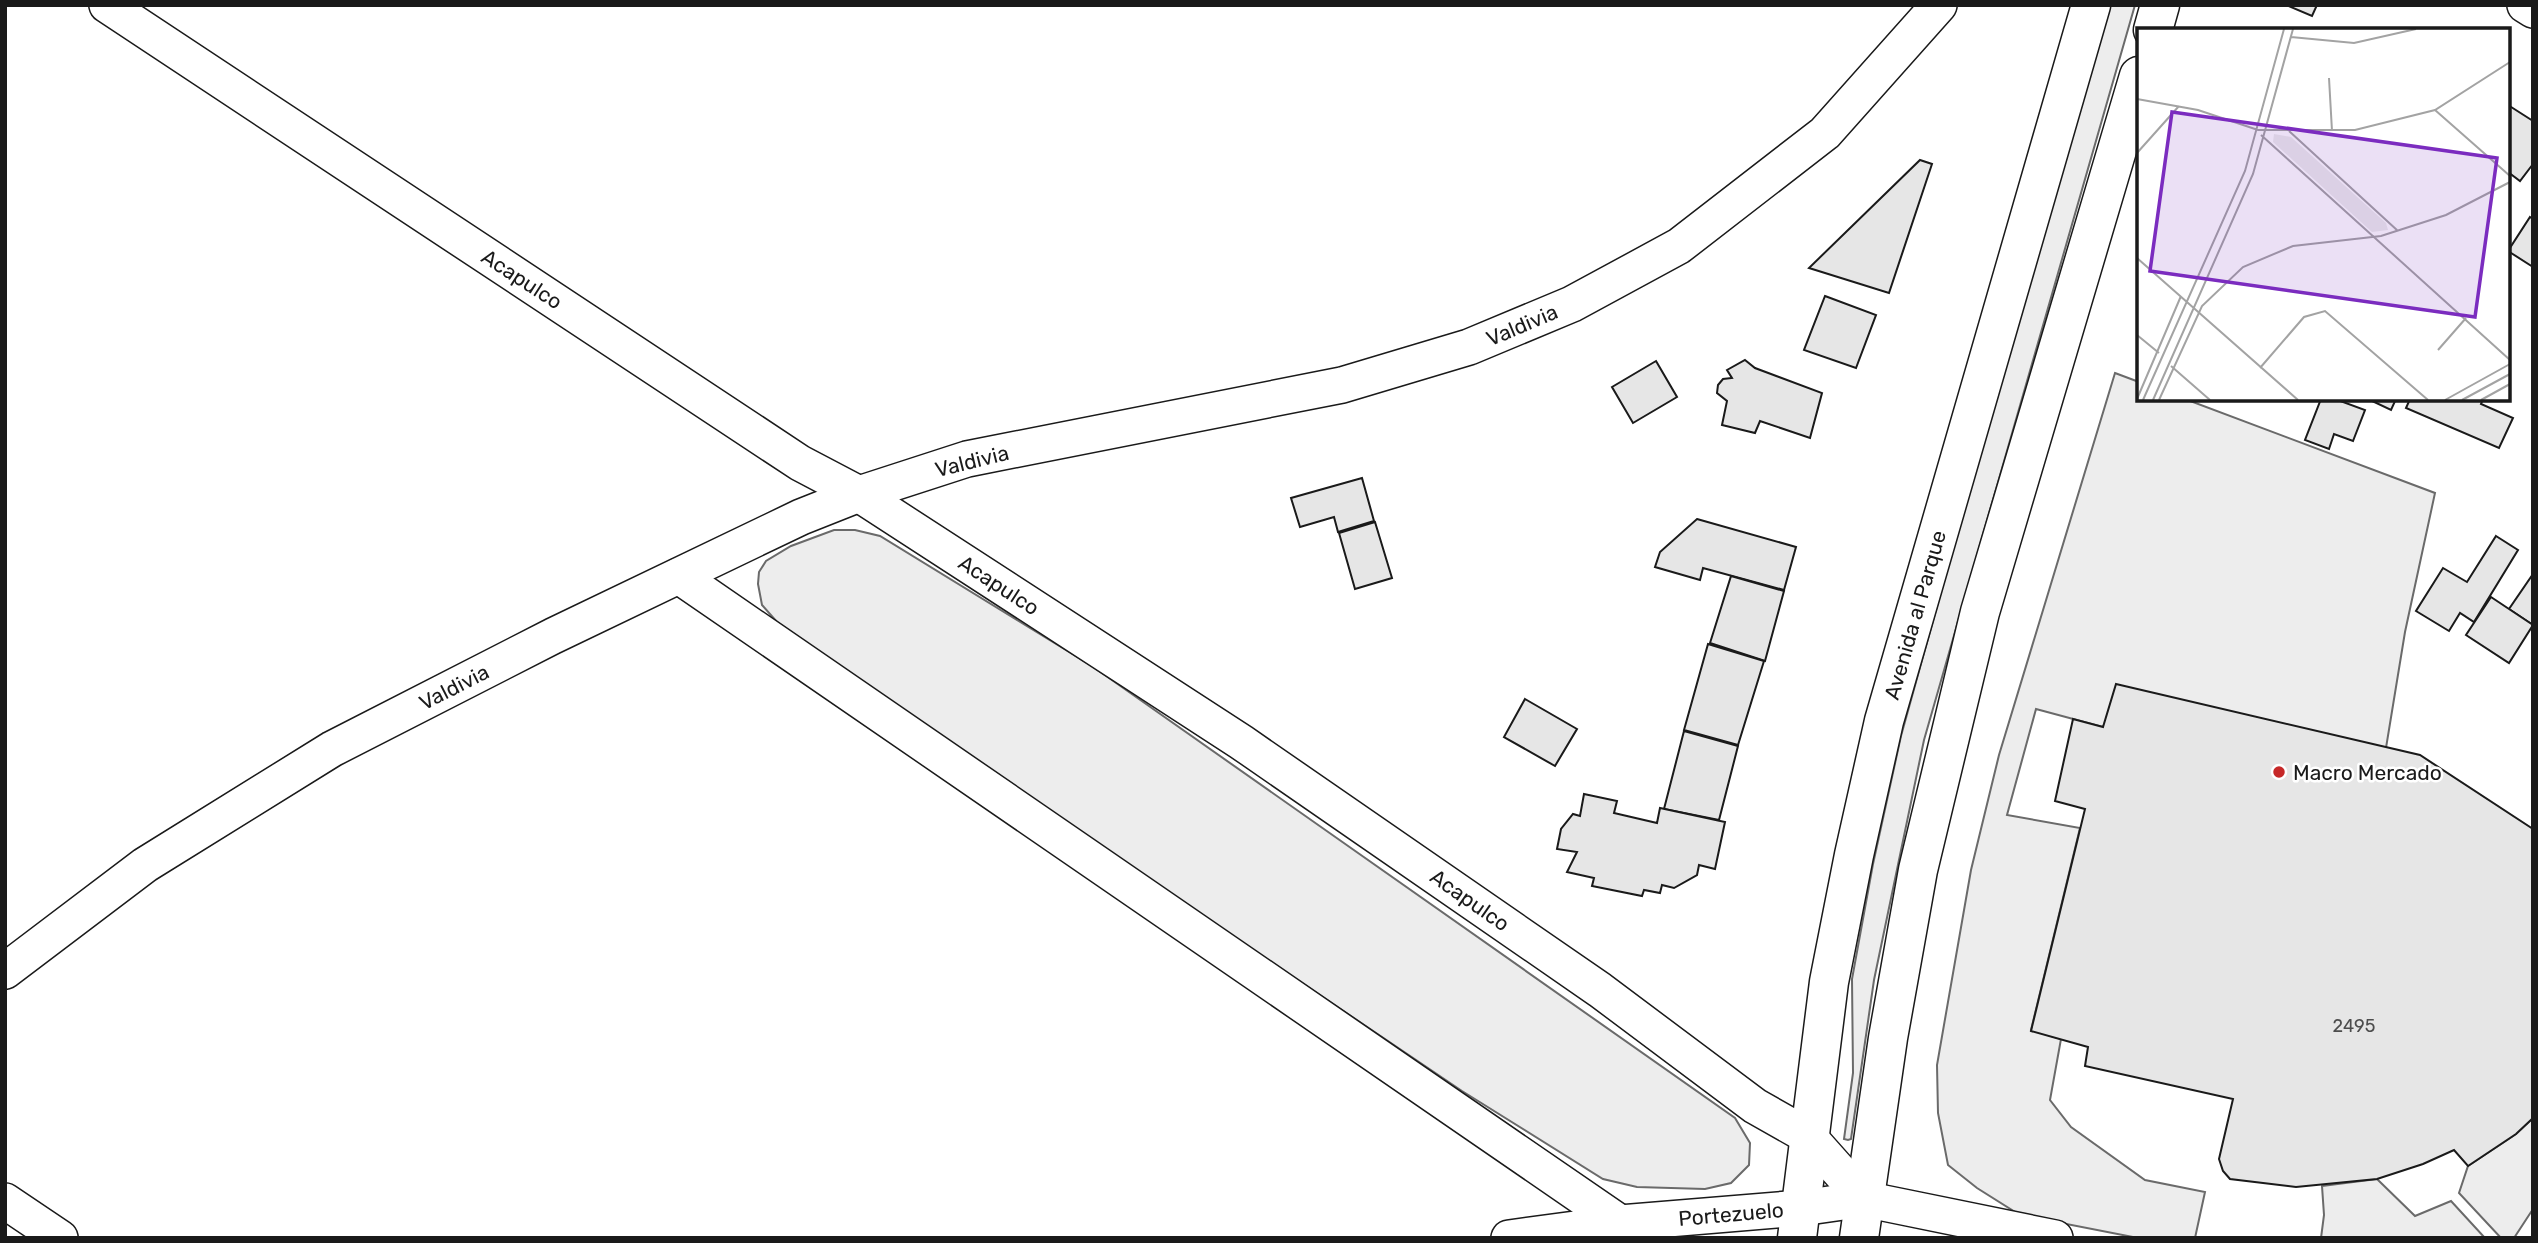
<svg xmlns="http://www.w3.org/2000/svg" width="2538" height="1243" viewBox="0 0 2538 1243" font-family="Rubik,sans-serif">
	<style>
		.built { fill: #ededed; stroke: #6a6a6a; stroke-width: 2 }
		.building { fill: #e6e6e6; stroke: #1a1a1a; stroke-width: 2 }
		.lines { fill: none; stroke-linecap: round; stroke-linejoin: round }
		.street-casing { stroke: #1a1a1a; stroke-width: 38 }
		.primary-casing { stroke: #1a1a1a; stroke-width: 41 }
		.street { stroke: #fff; stroke-width: 35 }
		.primary { stroke: #fff; stroke-width: 38 }
		.poi-dot { fill: #c62828; stroke: #fff; stroke-width: 2.5 }
		.labels { text-anchor: middle; dominant-baseline: central; stroke-width: 5; stroke-linejoin: round; paint-order: stroke }
		.number-label { font-size: 18px; fill: #4d4d4d }
		.street-label { font-size: 21px; fill: #1a1a1a; stroke: #fff }
		.poi-label { font-size: 21px; fill: #1a1a1a; stroke: #fff; text-anchor: start }
		.inset-road { fill: none; stroke: #a3a3a3; stroke-width: 2 }
		.view { fill: #7b2cbf; fill-opacity: 0.15; stroke: #7b2cbf; stroke-width: 3.5 }
		.inset-edge { fill: none; stroke: #1a1a1a; stroke-width: 3.5 }
	</style>
	<rect width="100%" height="100%" fill="#fff"/>
	<!-- built -->
	<g class="built">
		<path d="M 2110,5 L 2135,5 L 1924,740 L 1874,980 L 1851,1139 L 1848,1140 L 1844,1139 L 1853,1073 L 1852,979 L 1873,864 L 1901,736 L 2001,375 Z"/>
		<path d="M 2115,373 L 2139,382 L 2139,399 L 2185,399 L 2435,493 L 2405,632 L 2386,748 L 2103,727 L 2036,709 L 2007,815 L 2080,828 L 2031,1030 L 2061,1039 L 2050,1100 L 2071,1127 L 2145,1180 L 2205,1192 L 2195,1238 L 2138,1238 L 2020,1215 L 1977,1188 L 1948,1165 L 1938,1113 L 1937,1065 L 1971,870 L 1999,755 Z"/>
		<path d="M 834,530 L 855,530 L 880,536 L 1092,666 L 1735,1118 L 1750,1143 L 1749,1165 L 1731,1183 L 1705,1189 L 1637,1187 L 1603,1179 L 1462,1091 L 1041,807 L 777,622 L 762,605 L 758,584 L 759,572 L 766,561 L 791,546 Z"/>
		<path d="M 2533,1118 L 2533,1209 L 2514,1238 L 2501,1238 L 2459,1193 L 2468,1166 L 2516,1134 Z"/>
		<path d="M 2377,1179 L 2415,1216 L 2451,1201 L 2485,1238 L 2321,1238 L 2324,1215 L 2322,1186 Z"/>
	</g>
	<!-- building -->
	<g class="building">
		<path d="M 2286,5 L 2317,5 L 2312,16 Z"/>
		<path d="M 2508,105 L 2533,121 L 2533,164 L 2520,181 L 2508,172 Z"/>
		<path d="M 1920,160 L 1932,164 L 1889,293 L 1809,268 Z"/>
		<path d="M 2530,217 L 2533,219 L 2533,267 L 2508,251 Z"/>
		<path d="M 1825,296 L 1876,315 L 1856,368 L 1804,350 Z"/>
		<path d="M 1745,360 L 1755,368 L 1822,393 L 1810,438 L 1760,421 L 1755,433 L 1722,425 L 1727,401 L 1717,393 L 1718,385 L 1723,379 L 1732,378 L 1727,370 Z"/>
		<path d="M 1656,361 L 1677,397 L 1633,423 L 1612,387 Z"/>
		<path d="M 2321,399 L 2335,399 L 2365,410 L 2353,441 L 2334,434 L 2329,449 L 2305,440 Z"/>
		<path d="M 2368,399 L 2396,399 L 2391,410 Z"/>
		<path d="M 2410,399 L 2483,399 L 2481,404 L 2513,418 L 2499,448 L 2406,408 Z"/>
		<path d="M 1362,478 L 1374,521 L 1338,532 L 1334,517 L 1300,527 L 1291,498 Z"/>
		<path d="M 1697,519 L 1796,547 L 1784,590 L 1703,568 L 1700,580 L 1655,567 L 1660,552 Z"/>
		<path d="M 1375,522 L 1392,578 L 1355,589 L 1339,533 Z"/>
		<path d="M 2496,536 L 2518,550 L 2474,622 L 2460,613 L 2449,631 L 2416,611 L 2443,568 L 2467,582 Z"/>
		<path d="M 2533,574 L 2533,625 L 2509,609 Z"/>
		<path d="M 1731,576 L 1784,591 L 1765,661 L 1710,643 Z"/>
		<path d="M 2491,597 L 2533,625 L 2509,663 L 2466,635 Z"/>
		<path d="M 1708,644 L 1764,661 L 1738,745 L 1684,730 Z"/>
		<path d="M 2116,684 L 2420,755 L 2533,829 L 2533,1118 L 2516,1134 L 2468,1166 L 2454,1150 L 2423,1164 L 2377,1179 L 2296,1187 L 2230,1179 L 2223,1171 L 2219,1159 L 2233,1099 L 2085,1066 L 2088,1047 L 2031,1031 L 2085,809 L 2055,801 L 2073,719 L 2103,727 Z"/>
		<path d="M 1525,699 L 1577,729 L 1555,766 L 1504,737 Z"/>
		<path d="M 1684,731 L 1738,746 L 1719,820 L 1664,809 Z"/>
		<path d="M 1584,794 L 1617,801 L 1614,813 L 1657,823 L 1660,808 L 1725,822 L 1715,869 L 1699,865 L 1697,875 L 1674,888 L 1662,885 L 1660,893 L 1644,890 L 1642,896 L 1592,886 L 1594,878 L 1567,872 L 1577,852 L 1557,849 L 1561,829 L 1573,814 L 1580,816 Z"/>
	</g>
	<g class="lines">
		<defs>
			<g id="street">
				<path d="M 107,5 L 800,463 L 859,494 L 1241,742 L 1600,990 L 1755,1106 L 1808,1136 L 1864,1199"/>
				<path d="M 2525,5 L 2533,10"/>
				<path d="M 679,576 L 1620,1223"/>
				<path d="M 5,971 L 145,865 L 332,749 L 553,636 L 801,517 L 859,494 L 967,459 L 1342,385 L 1469,347 L 1572,304 L 1679,246 L 1825,133 L 1939,5"/>
				<path d="M 5,1201 L 60,1238"/>
				<path d="M 1509,1238 L 1620,1223 L 1801,1208 L 1864,1199 L 2055,1238"/>
			</g>
			<g id="primary">
				<path d="M 2153,30 L 2160,5"/>
				<path d="M 1797,1238 L 1829,982 L 1854,855 L 1884,721 L 2091,5"/>
				<path d="M 1859,1238 L 1888,1038 L 1918,870 L 1980,612 L 2139,76"/>
			</g>
		</defs>
		<!-- street casing -->
		<use href="#street" class="street-casing"/>
		<!-- primary casing -->
		<use href="#primary" class="primary-casing"/>
		<!-- street -->
		<use href="#street" class="street"/>
		<!-- primary -->
		<use href="#primary" class="primary"/>
	</g>
	<!-- markers -->
	<circle class="poi-dot" cx="2279" cy="772" r="7"/>
	<g class="labels">
		<!-- number labels -->
		<g class="number-label">
			<text x="2354" y="1026">2495</text>
		</g>
		<!-- street labels -->
		<g class="street-label">
			<text transform="translate(522 279) rotate(33)">Acapulco</text>
			<text transform="translate(1522 325) rotate(-23)">Valdivia</text>
			<text transform="translate(972 461) rotate(-14)">Valdivia</text>
			<text transform="translate(999 585) rotate(33)">Acapulco</text>
			<text transform="translate(1915 615) rotate(-74)">Avenida al Parque</text>
			<text transform="translate(454 687) rotate(-27)">Valdivia</text>
			<text transform="translate(1470 900) rotate(35)">Acapulco</text>
			<text transform="translate(1731 1214) rotate(-5)">Portezuelo</text>
		</g>
		<!-- poi labels -->
		<g class="poi-label">
			<text x="2293" y="772">Macro Mercado</text>
		</g>
	</g>
	<!-- overview -->
	<g transform="translate(2137 28)">
		<rect width="373" height="373" fill="#fff"/>
		<path d="M 137,106 L 154,109 L 249,195 L 251,202 L 235,204 L 136,114 Z" fill="#ededed"/>
		<path class="inset-road" d="M 154,9 L 217,15 L 279,1M 192,50 L 195,103M 0,71 L 61,82 L 121,102 L 218,102 L 298,82 L 373,34M 298,82 L 373,148M 152,103 L 261,203M 124,107 L 373,332M 0,125 L 42,78M 0,230 L 161,372M 0,307 L 22,325M 301,322 L 329,290M 34,338 L 73,372M 123,340 L 167,289 L 188,283 L 291,372M 0,371 L 44,268M 6,372 L 108,143 L 147,1M 16,372 L 116,146 L 156,1M 22,372 L 65,278 L 106,239 L 156,218 L 244,208 L 309,187 L 373,154M 308,372 L 373,336M 325,372 L 373,346M 344,372 L 373,356"/>
		<path class="view" d="M 35,84 L 360,130 L 338,289 L 13,243 Z"/>
		<rect width="373" height="373" class="inset-edge"/>
	</g>
	<!-- border -->
	<rect width="2538" height="1243" fill="none" stroke="#1a1a1a" stroke-width="14"/>
</svg>
